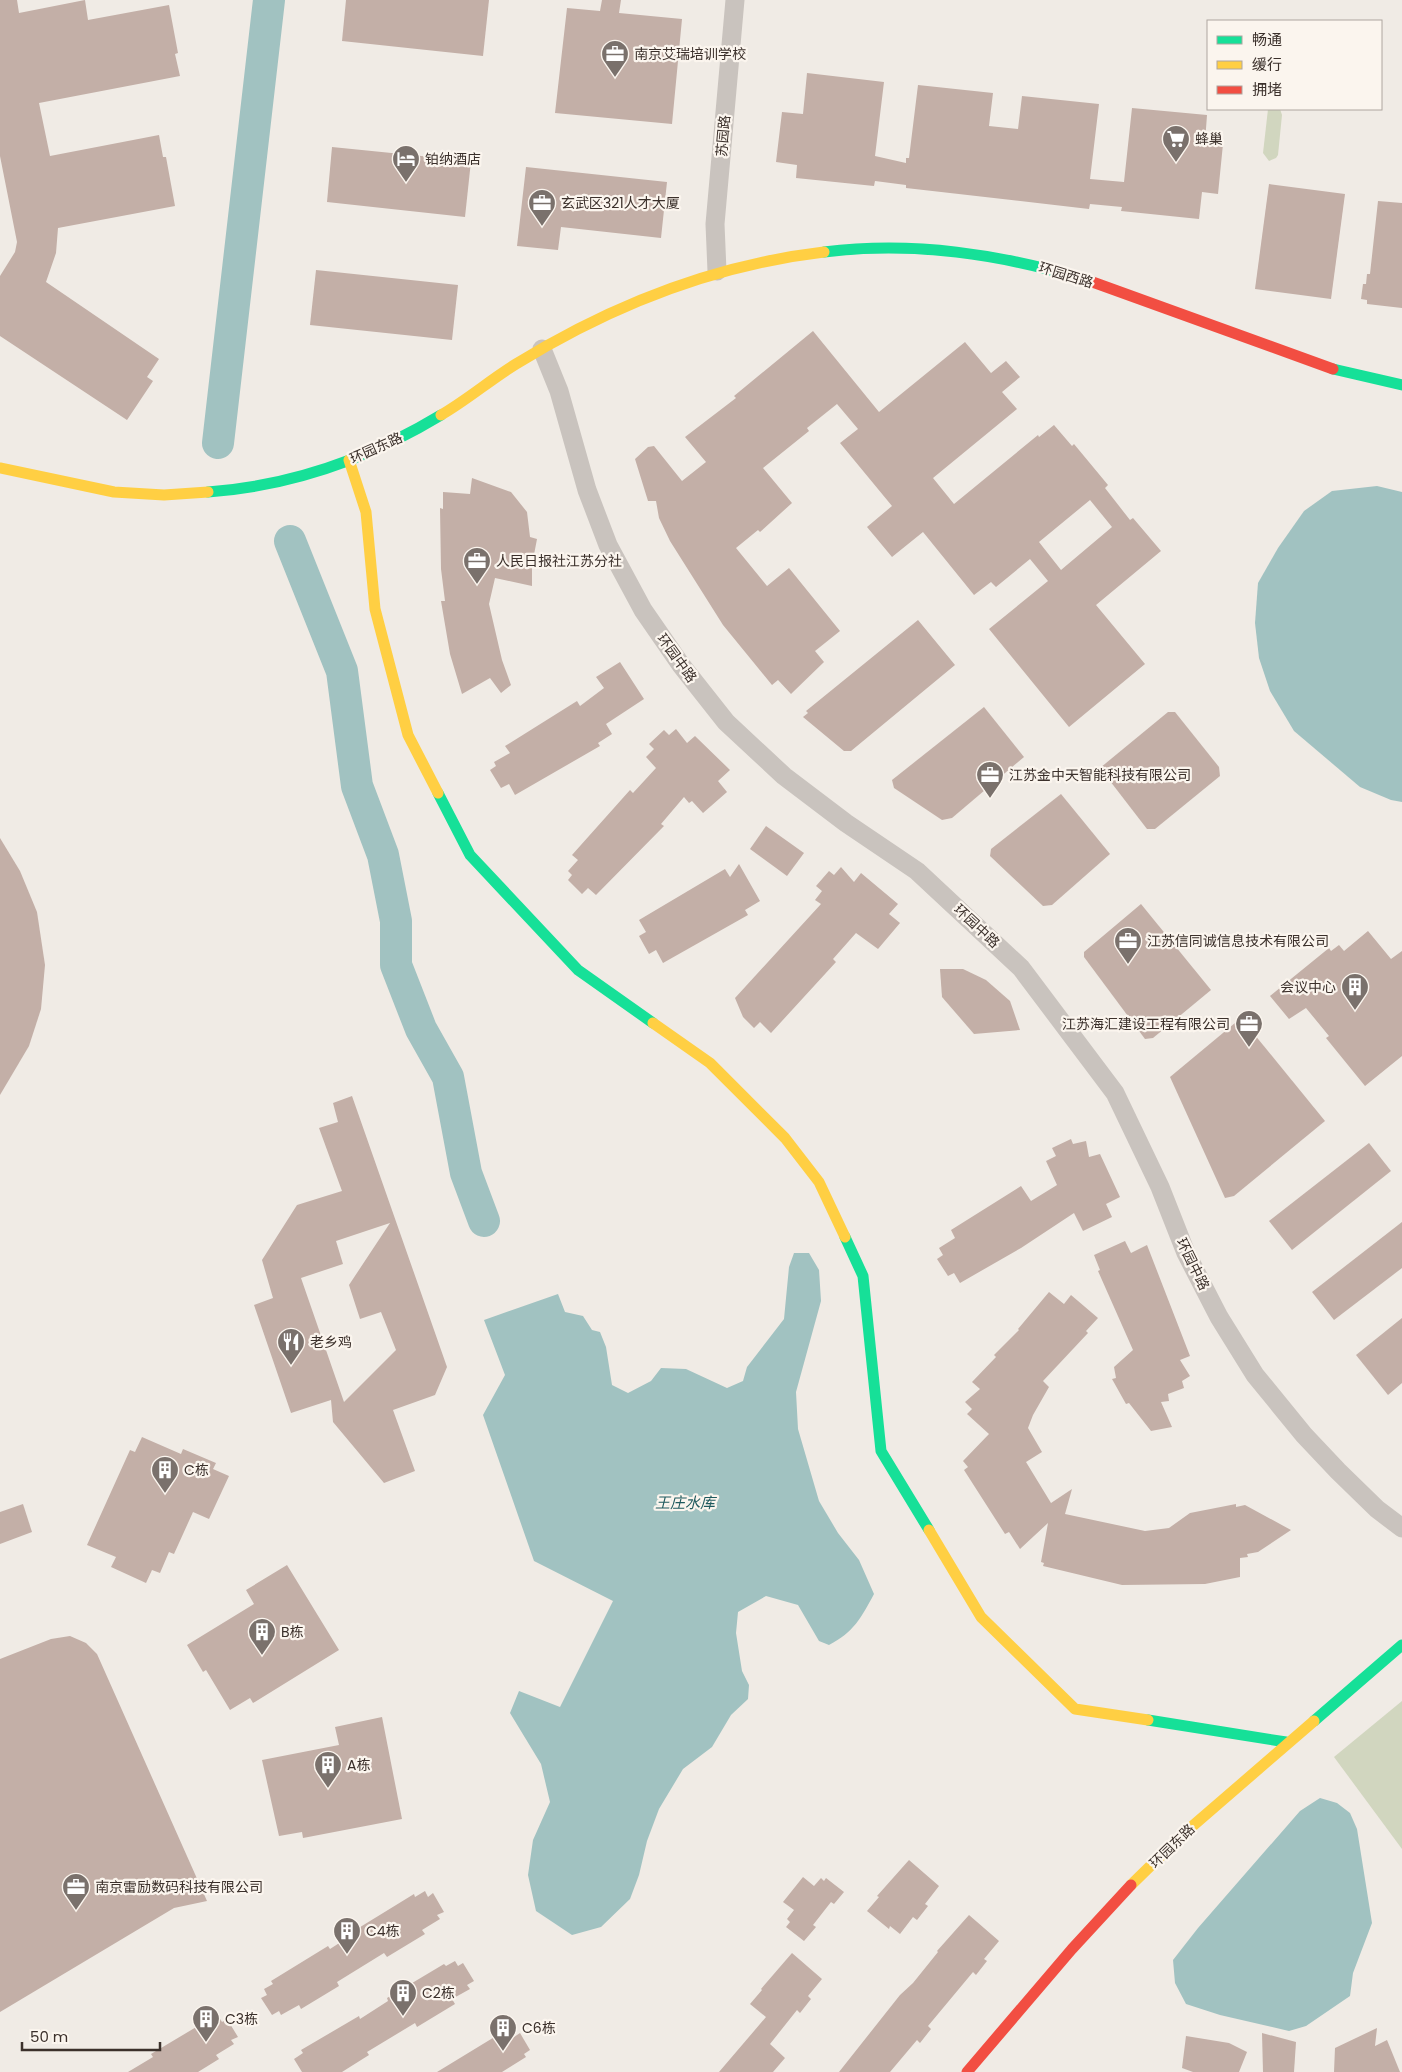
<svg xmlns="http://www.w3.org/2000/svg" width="1402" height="2072" viewBox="0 0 1402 2072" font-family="Poppins,'Noto Sans SC',sans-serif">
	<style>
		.green { fill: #d1d6bf }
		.water { fill: #a1c2c1 }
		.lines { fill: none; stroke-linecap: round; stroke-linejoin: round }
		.river { stroke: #a1c2c1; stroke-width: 32 }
		.building { fill: #c3afa7; fill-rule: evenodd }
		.street { stroke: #c9c3be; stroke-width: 19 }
		.fast { stroke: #16e098; stroke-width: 11 }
		.slow { stroke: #ffcf43; stroke-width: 11 }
		.jam { stroke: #f24e42; stroke-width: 11 }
		.labels { text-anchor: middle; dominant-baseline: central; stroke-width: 4.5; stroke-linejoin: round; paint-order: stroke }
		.poi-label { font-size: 14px; fill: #3b302b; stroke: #fbf5ee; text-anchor: start }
		.street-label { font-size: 14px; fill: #3b302b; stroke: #fbf5ee }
		.water-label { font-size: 15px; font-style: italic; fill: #1f5a5e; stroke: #fbf5ee }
	</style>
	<rect width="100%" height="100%" fill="#f0ebe5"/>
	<!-- green -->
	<g class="green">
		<path d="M 1268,109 L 1280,109 L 1282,115 L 1278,155 L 1276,158 L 1269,161 L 1263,153 Z"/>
		<path d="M 1402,1701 L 1402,1849 L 1334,1757 Z"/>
	</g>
	<!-- water -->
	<g class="water">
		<path d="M 1377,486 L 1402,492 L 1402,802 L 1391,800 L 1360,787 L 1294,731 L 1270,691 L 1259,658 L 1255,623 L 1258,583 L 1278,548 L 1304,511 L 1332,491 Z"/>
		<path d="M 794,1253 L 809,1253 L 819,1270 L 821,1301 L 796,1392 L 798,1429 L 819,1501 L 838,1533 L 859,1560 L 874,1594 C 861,1618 854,1632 829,1645 L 819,1641 L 798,1605 L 766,1596 L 738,1612 L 736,1633 L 742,1671 L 749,1685 L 748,1699 L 731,1715 L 712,1747 L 683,1769 L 659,1809 L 647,1841 L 639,1875 L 630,1899 L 601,1927 L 572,1935 L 536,1911 L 528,1875 L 533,1840 L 550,1802 L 541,1764 L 510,1713 L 519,1691 L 560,1707 L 613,1601 L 534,1561 L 483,1415 L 505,1375 L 484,1320 L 558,1294 L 565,1312 L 583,1316 L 592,1330 L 600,1332 L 606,1347 L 612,1385 L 628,1393 L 651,1381 L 661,1368 L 686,1369 L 727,1388 L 743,1381 L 747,1367 L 784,1319 L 789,1267 Z"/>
		<path d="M 1320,1798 L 1337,1803 L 1350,1813 L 1357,1829 L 1372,1923 L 1353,1973 L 1350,1996 L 1306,2026 L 1289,2031 L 1220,2015 L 1186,2004 L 1175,1983 L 1173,1960 L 1198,1928 L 1300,1811 Z"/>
	</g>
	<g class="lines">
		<!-- river -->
		<g class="river">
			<path d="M 218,443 L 269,0"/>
			<path d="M 290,541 L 342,671 L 357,786 L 383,855 L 396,921 L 396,965 L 421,1029 L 448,1077 L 466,1173 L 484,1221"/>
		</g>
	</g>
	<!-- building -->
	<g class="building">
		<path d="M 0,0 L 17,0 L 19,13 L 85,0 L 88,20 L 169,5 L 178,53 L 175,54 L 180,76 L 39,103 L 50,156 L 159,135 L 163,157 L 166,157 L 175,206 L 58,228 L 56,253 L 46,282 L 159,359 L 147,377 L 153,381 L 127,420 L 0,336 L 0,276 L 15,252 L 17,242 L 0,156 Z"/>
		<path d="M 346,0 L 489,0 L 483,56 L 342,41 Z"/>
		<path d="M 602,0 L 621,0 L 619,13 L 682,19 L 672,124 L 555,113 L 567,8 L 600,11 Z"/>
		<path d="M 807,73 L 884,82 L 875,156 L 906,163 L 906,158 L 909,158 L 918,85 L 993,93 L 989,126 L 1018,129 L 1022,96 L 1099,104 L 1090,179 L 1124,182 L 1132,108 L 1207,115 L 1205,142 L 1223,144 L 1218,194 L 1202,192 L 1199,219 L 1121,211 L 1122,207 L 1090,204 L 1089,209 L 906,188 L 906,185 L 875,181 L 874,186 L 796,178 L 797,165 L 776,162 L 782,112 L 803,114 Z"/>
		<path d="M 332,147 L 471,161 L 465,217 L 327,202 Z"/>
		<path d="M 526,167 L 667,182 L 661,238 L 561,227 L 558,250 L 517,246 Z"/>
		<path d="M 1269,184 L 1345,194 L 1331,299 L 1255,289 Z"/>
		<path d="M 1378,201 L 1402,203 L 1402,308 L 1367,304 L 1367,300 L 1361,299 L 1363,284 L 1366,284 L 1367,274 L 1370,274 Z"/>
		<path d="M 316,270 L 458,285 L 452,340 L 310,325 Z"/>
		<path d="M 813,331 L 879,412 L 965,342 L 991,373 L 1006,361 L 1020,377 L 1002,392 L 1017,409 L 933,478 L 954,504 L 1038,435 L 1039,437 L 1054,425 L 1072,446 L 1074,444 L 1108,485 L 1105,488 L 1130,520 L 1133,518 L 1161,551 L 1096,605 L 1145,664 L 1069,727 L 989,629 L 1048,581 L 1030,559 L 996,587 L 991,582 L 974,595 L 923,532 L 892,557 L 867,527 L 892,506 L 840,443 L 858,429 L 837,404 L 807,428 L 809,431 L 763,468 L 792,503 L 760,532 L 758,530 L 736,548 L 767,586 L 789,568 L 840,631 L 815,651 L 824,662 L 791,694 L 778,680 L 772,685 L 723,625 L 670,541 L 659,518 L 656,501 L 648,501 L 635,459 L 648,447 L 654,446 L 682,481 L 706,462 L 685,437 L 736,398 L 734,396 ZM 1090,500 L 1112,527 L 1061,570 L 1039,542 Z"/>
		<path d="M 472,478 L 511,492 L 527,512 L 530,537 L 537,539 L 532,565 L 532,586 L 495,578 L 489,604 L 502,660 L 511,685 L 501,693 L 490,678 L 462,694 L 450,654 L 441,601 L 445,601 L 441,569 L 440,508 L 443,509 L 443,492 L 470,494 Z"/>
		<path d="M 918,620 L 955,665 L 851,751 L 844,751 L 803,717 L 808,713 L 806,711 Z"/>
		<path d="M 620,662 L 644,699 L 606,724 L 612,734 L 598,743 L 600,746 L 515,795 L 509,784 L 501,788 L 490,770 L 496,766 L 494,762 L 510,753 L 505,746 L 577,701 L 580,706 L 604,688 L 596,677 Z"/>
		<path d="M 984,707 L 1024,757 L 952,818 L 942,820 L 894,788 L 892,780 Z"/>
		<path d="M 1168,712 L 1175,712 L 1219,767 L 1220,776 L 1155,829 L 1147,829 L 1100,768 Z"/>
		<path d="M 676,729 L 687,743 L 695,736 L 730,770 L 718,781 L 727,792 L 703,813 L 692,801 L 689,803 L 684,797 L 661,824 L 664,826 L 596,895 L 588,888 L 582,894 L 568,880 L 572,875 L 568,871 L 578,860 L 572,855 L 630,790 L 633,793 L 656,768 L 646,757 L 654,749 L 649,744 L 664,730 L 669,735 Z"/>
		<path d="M 1061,794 L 1110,854 L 1052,905 L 1043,906 L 990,856 L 991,849 Z"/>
		<path d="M 766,826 L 804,853 L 787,876 L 750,849 Z"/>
		<path d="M 0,838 L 20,871 L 37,912 L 45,965 L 41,1009 L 29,1046 L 0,1095 Z"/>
		<path d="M 739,864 L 760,901 L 745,910 L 748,915 L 663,963 L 656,950 L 649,954 L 639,936 L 646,932 L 639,920 L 725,869 L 730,877 Z"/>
		<path d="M 841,867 L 854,882 L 861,873 L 898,904 L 889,914 L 900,923 L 878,949 L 856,933 L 833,959 L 836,962 L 771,1033 L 760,1022 L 754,1028 L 743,1017 L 735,998 L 821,904 L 815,900 L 822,891 L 816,886 L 829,871 L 834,875 Z"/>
		<path d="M 1141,904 L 1211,990 L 1153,1038 L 1145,1039 L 1084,957 L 1084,952 Z"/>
		<path d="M 1368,931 L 1391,959 L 1402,951 L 1402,1056 L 1365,1086 L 1326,1038 L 1329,1036 L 1306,1008 L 1289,1019 L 1270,996 L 1329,948 L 1331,951 L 1339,945 L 1344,951 Z"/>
		<path d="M 940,969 L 963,969 L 986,980 L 1010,1001 L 1020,1030 L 974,1034 L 942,997 Z"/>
		<path d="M 1241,1018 L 1325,1121 L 1234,1196 L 1225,1198 L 1170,1077 Z"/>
		<path d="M 352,1096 L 447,1367 L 435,1395 L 393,1410 L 415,1471 L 384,1483 L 333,1422 L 331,1400 L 291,1413 L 254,1305 L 273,1298 L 262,1260 L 297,1205 L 342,1191 L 319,1128 L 338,1122 L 333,1103 ZM 390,1223 L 349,1285 L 360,1319 L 381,1312 L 396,1350 L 344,1402 L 301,1278 L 343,1264 L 336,1241 Z"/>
		<path d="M 1071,1139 L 1073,1144 L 1086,1141 L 1089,1157 L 1100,1154 L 1120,1197 L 1106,1204 L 1112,1217 L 1083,1231 L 1074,1213 L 1021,1248 L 960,1283 L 954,1273 L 948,1276 L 937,1259 L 943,1255 L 939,1248 L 955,1238 L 951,1230 L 1021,1186 L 1031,1201 L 1057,1185 L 1046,1161 L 1056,1156 L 1052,1148 Z"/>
		<path d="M 1369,1143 L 1391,1171 L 1292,1250 L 1269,1221 Z"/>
		<path d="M 1402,1222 L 1402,1268 L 1334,1320 L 1312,1292 Z"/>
		<path d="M 1125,1241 L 1131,1253 L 1147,1245 L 1190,1356 L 1180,1360 L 1190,1376 L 1182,1381 L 1184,1388 L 1168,1394 L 1169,1401 L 1161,1402 L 1172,1427 L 1151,1431 L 1129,1403 L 1126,1404 L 1112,1379 L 1116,1378 L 1114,1367 L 1133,1350 L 1098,1271 L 1100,1270 L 1094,1255 Z"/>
		<path d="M 1049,1292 L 1064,1304 L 1071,1295 L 1098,1318 L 1086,1331 L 1088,1333 L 1043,1381 L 1049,1387 L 1033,1415 L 1028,1428 L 1042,1452 L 1026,1462 L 1051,1503 L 1072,1489 L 1065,1514 L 1145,1531 L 1169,1528 L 1190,1513 L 1236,1504 L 1236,1507 L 1245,1505 L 1291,1530 L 1258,1552 L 1247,1554 L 1248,1557 L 1240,1558 L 1240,1577 L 1205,1584 L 1122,1585 L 1043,1566 L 1044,1563 L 1041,1562 L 1048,1523 L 1020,1549 L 1009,1532 L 1005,1534 L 964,1470 L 968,1467 L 963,1461 L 989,1434 L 967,1414 L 972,1409 L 965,1402 L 980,1389 L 972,1382 L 996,1357 L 994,1355 L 1019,1330 L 1018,1329 Z"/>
		<path d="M 1402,1318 L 1402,1383 L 1388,1395 L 1356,1355 Z"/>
		<path d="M 142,1437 L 181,1454 L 183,1449 L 216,1463 L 213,1469 L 229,1476 L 209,1519 L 193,1512 L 174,1554 L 169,1552 L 160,1573 L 152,1570 L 146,1583 L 111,1567 L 116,1557 L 87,1545 L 130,1450 L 135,1452 Z"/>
		<path d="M 23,1504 L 32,1532 L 0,1544 L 0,1512 Z"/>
		<path d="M 287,1565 L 339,1650 L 253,1703 L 250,1698 L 230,1710 L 206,1670 L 203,1672 L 187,1645 L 254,1604 L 246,1590 Z"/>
		<path d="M 70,1636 L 86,1643 L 97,1654 L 207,1901 L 174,1908 L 0,2012 L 0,1659 L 51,1639 Z"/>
		<path d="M 382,1717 L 402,1819 L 303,1838 L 302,1832 L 279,1836 L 262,1760 L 339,1745 L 335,1727 Z"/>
		<path d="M 909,1860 L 939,1886 L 925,1904 L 928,1906 L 917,1920 L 913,1917 L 900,1934 L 890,1926 L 889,1929 L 867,1911 L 879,1897 L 877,1896 Z"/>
		<path d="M 803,1877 L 814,1886 L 821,1878 L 824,1881 L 826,1878 L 844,1892 L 834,1904 L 831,1902 L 813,1925 L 816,1927 L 804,1941 L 786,1927 L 790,1922 L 787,1919 L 794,1910 L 783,1902 Z"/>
		<path d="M 425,1891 L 428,1897 L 433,1893 L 444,1912 L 437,1915 L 440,1919 L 422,1930 L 425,1934 L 387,1957 L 384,1953 L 337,1982 L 339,1986 L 301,2009 L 299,2005 L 281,2015 L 279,2011 L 272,2015 L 261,1998 L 267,1995 L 264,1989 L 273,1984 L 271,1981 L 328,1946 L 330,1949 L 358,1931 L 357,1929 L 414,1894 L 415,1897 Z"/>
		<path d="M 969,1915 L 999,1941 L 984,1959 L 987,1961 L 976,1975 L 973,1972 L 928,2026 L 931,2029 L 920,2043 L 917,2040 L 890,2072 L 839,2072 L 900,1995 L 913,1983 L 938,1952 L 937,1951 Z"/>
		<path d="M 792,1953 L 822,1979 L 808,1996 L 811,1999 L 800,2013 L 797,2010 L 770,2044 L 785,2058 L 773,2072 L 719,2072 L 766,2017 L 750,2004 L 762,1990 L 761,1989 Z"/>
		<path d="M 455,1961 L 458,1966 L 463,1963 L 474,1981 L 467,1985 L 470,1989 L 452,1999 L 455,2004 L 417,2027 L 415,2023 L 367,2052 L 369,2055 L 342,2072 L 302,2072 L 294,2059 L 303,2053 L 301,2050 L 359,2016 L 360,2019 L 388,2001 L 387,1998 L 444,1964 L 446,1966 Z"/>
		<path d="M 219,2017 L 222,2022 L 227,2019 L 238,2037 L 231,2040 L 234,2044 L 216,2055 L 219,2059 L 198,2072 L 128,2072 L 153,2057 L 151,2054 L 208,2020 L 210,2022 Z"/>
		<path d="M 1377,2028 L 1375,2046 L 1387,2040 L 1400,2072 L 1334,2072 L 1335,2048 Z"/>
		<path d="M 511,2031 L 514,2037 L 520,2033 L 530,2050 L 524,2054 L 526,2057 L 502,2072 L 437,2072 L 501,2033 L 502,2036 Z"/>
		<path d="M 1262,2033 L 1296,2042 L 1294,2072 L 1263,2072 Z"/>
		<path d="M 1186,2036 L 1229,2043 L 1247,2052 L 1239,2072 L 1193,2072 L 1182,2068 Z"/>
	</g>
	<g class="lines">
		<!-- street -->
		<g class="street">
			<path d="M 717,271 L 715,224 L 735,0"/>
			<path d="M 542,349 L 559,391 L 587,490 L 608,545 L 643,610 L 681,665 L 726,722 L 784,776 L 846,823 L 917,871 L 1021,968 L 1115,1093 L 1160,1187 L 1186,1253 L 1219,1317 L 1255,1375 L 1304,1435 L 1338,1471 L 1377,1509 L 1402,1528"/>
		</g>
		<!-- fast -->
		<g class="fast">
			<path d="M 824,252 C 914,241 1000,254 1087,280"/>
			<path d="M 1333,369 L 1402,385"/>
			<path d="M 208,492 C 291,486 370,458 441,415"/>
			<path d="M 438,793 L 470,855 L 578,970 L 653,1023"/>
			<path d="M 845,1237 L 863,1276 L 881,1451 L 929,1530"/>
			<path d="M 1148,1720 L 1286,1742"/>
			<path d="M 1314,1721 L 1402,1645"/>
		</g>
		<!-- slow -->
		<g class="slow">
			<path d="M 441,415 C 467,400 490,380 516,364 C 610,306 713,265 824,252"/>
			<path d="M 349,460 L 366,512 L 375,609 L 408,735 L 438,793"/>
			<path d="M 0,468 L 114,492 L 164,495 L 208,492"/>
			<path d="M 653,1023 L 710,1063 L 785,1138 L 819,1182 L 845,1237"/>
			<path d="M 929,1530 L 981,1617 L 1075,1709 L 1148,1720"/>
			<path d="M 1131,1885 L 1181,1836 L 1314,1721"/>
		</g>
		<!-- jam -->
		<g class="jam">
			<path d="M 1087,280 L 1333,369"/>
			<path d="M 967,2072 L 1072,1949 L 1131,1885"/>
		</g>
	</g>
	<!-- icons -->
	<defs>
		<symbol id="office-pin" viewBox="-11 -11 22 30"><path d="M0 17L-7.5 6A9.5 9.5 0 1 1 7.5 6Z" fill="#7a716c" stroke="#fbf5ee"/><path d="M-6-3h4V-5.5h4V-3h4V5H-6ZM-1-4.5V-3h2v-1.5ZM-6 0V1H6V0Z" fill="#fff"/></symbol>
		<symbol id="supermarket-pin" viewBox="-11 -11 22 30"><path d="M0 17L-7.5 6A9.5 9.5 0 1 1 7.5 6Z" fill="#7a716c" stroke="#fbf5ee"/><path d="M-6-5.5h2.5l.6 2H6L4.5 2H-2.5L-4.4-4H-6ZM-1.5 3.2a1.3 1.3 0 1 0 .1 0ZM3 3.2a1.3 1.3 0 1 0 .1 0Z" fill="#fff"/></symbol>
		<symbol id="hotel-pin" viewBox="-11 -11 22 30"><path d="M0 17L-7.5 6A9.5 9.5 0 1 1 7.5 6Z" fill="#7a716c" stroke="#fbf5ee"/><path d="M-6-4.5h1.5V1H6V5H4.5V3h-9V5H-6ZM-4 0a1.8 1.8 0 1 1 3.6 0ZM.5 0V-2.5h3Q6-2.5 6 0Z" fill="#fff"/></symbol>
		<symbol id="building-pin" viewBox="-11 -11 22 30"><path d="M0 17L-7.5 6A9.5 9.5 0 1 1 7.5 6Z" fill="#7a716c" stroke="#fbf5ee"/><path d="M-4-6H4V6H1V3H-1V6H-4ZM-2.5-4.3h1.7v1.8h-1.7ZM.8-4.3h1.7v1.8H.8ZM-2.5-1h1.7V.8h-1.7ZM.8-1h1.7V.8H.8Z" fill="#fff"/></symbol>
		<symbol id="restaurant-pin" viewBox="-11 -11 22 30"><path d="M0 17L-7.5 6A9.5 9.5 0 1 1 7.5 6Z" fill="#7a716c" stroke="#fbf5ee"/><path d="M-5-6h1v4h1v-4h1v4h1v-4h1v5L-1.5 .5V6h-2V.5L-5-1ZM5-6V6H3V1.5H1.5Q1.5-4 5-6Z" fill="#fff"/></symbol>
	</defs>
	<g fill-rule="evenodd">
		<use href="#office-pin" x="599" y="38" width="32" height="43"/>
		<use href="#supermarket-pin" x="1160" y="123" width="32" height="43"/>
		<use href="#hotel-pin" x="390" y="143" width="32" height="43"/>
		<use href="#office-pin" x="526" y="187" width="32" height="43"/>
		<use href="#office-pin" x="461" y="545" width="32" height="43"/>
		<use href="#office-pin" x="974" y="759" width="32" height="43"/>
		<use href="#office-pin" x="1112" y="925" width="32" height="43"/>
		<use href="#building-pin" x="1339" y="971" width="32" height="43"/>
		<use href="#office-pin" x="1233" y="1008" width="32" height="43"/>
		<use href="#restaurant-pin" x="275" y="1326" width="32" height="43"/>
		<use href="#building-pin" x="149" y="1454" width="32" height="43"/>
		<use href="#building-pin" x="246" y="1616" width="32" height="43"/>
		<use href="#building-pin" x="312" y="1749" width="32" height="43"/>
		<use href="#office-pin" x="60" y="1871" width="32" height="43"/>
		<use href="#building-pin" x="331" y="1915" width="32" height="43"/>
		<use href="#building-pin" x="387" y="1977" width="32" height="43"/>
		<use href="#building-pin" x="190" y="2003" width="32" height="43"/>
		<use href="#building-pin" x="487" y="2012" width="32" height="43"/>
	</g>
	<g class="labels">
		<!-- poi labels -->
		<g class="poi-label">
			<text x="634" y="54">南京艾瑞培训学校</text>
			<text x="1195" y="139">蜂巢</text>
			<text x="425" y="159">铂纳酒店</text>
			<text x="561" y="203">玄武区321人才大厦</text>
			<text x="496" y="561">人民日报社江苏分社</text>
			<text x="1009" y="775">江苏金中天智能科技有限公司</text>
			<text x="1147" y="941">江苏信同诚信息技术有限公司</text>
			<text x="1336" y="987" text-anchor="end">会议中心</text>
			<text x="1230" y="1024" text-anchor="end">江苏海汇建设工程有限公司</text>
			<text x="310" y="1342">老乡鸡</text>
			<text x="184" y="1470">C栋</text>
			<text x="281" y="1632">B栋</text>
			<text x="347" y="1765">A栋</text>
			<text x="95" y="1887">南京雷励数码科技有限公司</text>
			<text x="366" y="1931">C4栋</text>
			<text x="422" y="1993">C2栋</text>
			<text x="225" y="2019">C3栋</text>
			<text x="522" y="2028">C6栋</text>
		</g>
		<!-- street labels -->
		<g class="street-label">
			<text transform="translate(723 136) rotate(-85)">苏园路</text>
			<text transform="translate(1066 275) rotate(17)">环园西路</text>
			<text transform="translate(376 448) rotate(-24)">环园东路</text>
			<text transform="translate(677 658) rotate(54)">环园中路</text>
			<text transform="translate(977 926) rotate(43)">环园中路</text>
			<text transform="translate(1193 1264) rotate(64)">环园中路</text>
			<text transform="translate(1172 1846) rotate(-44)">环园东路</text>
		</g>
		<!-- water labels -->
		<g class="water-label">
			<text x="685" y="1502">王庄水库</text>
		</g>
	</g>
	<!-- legend -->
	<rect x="1207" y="20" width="175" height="90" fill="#fbf5ee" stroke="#aea6a0"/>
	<rect x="1217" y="36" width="25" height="8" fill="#16e098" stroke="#aea6a0"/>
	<text x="1252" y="45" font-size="15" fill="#3b302b">畅通</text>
	<rect x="1217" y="61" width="25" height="8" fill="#ffcf43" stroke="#aea6a0"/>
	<text x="1252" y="70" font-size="15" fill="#3b302b">缓行</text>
	<rect x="1217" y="86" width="25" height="8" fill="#f24e42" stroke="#aea6a0"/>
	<text x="1252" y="95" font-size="15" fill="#3b302b">拥堵</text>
	<!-- scale -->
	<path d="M22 2042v8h138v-8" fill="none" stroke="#3b302b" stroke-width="2.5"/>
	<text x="30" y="2042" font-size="15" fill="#3b302b" stroke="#fbf5ee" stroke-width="4" paint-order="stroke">50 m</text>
</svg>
